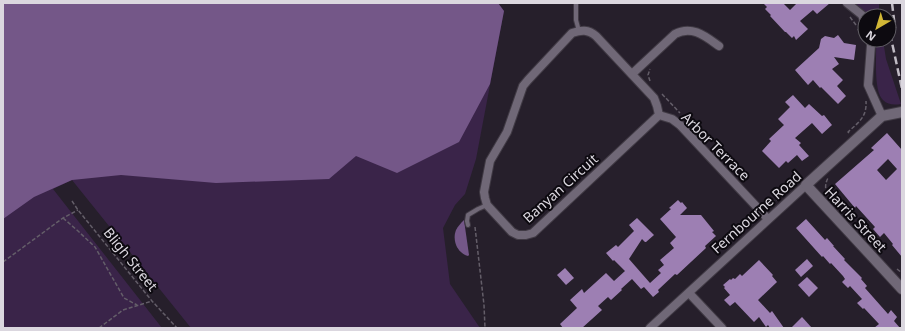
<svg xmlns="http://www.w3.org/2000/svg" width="905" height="331" viewBox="0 0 905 331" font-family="'Noto Sans',sans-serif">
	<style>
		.green { fill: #3a2449 }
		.water { fill: #745788 }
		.building { fill: #9d7fb3; fill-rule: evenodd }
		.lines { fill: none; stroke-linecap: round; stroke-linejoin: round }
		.service-casing { stroke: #403a44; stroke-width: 6 }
		.minor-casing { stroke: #403a44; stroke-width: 10 }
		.tertiary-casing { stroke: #403a44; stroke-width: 12 }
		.path { stroke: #645e69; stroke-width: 1.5; stroke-dasharray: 4 2; stroke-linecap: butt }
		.service { stroke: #706877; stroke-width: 4 }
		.minor { stroke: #706877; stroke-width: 8 }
		.tertiary { stroke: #706877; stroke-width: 10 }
		.rail { stroke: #c0bbc4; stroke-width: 2.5; stroke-dasharray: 8 4; stroke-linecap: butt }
		.labels { text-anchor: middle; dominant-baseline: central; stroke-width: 4; stroke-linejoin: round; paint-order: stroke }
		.street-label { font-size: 14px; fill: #dbd7df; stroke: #0d0a10 }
	</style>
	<rect width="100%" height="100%" fill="#261f2b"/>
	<!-- green -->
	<g class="green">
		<path d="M 3,3 L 498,3 L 504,11 L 476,159 L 465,194 L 455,205 L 443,228 L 450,284 L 480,328 L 191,328 L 72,180 L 53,189 L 162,328 L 3,328 Z"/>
		<path d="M 855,3 L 879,3 L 879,16 L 869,16 Z"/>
		<path d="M 876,40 L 883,40 L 886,59 L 901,104 C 894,105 888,105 883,100 C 873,90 877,54 876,40 Z"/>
	</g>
	<!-- water -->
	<g class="water">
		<path d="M 3,3 L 498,3 L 504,11 L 490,84 L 459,142 L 397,173 L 356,156 L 329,179 L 216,183 L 121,175 L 72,180 L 34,197 L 3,219 Z"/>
		<path d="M 464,220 L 469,255 L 468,256 C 457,253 452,240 456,230 C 458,226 461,223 464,220 Z"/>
	</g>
	<!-- building -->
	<g class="building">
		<path d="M 763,3 L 783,3 L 790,10 L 797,3 L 830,3 L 817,14 L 813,10 L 800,21 L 808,29 L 796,40 L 794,36 L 792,38 L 786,32 L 785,32 L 770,16 L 771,15 L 765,9 L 767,7 Z"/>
		<path d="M 838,35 L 844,43 L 856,45 L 854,60 L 834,57 L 839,64 L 832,69 L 843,80 L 837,86 L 846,96 L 838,104 L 821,87 L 820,88 L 813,80 L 808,85 L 795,70 L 819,48 L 821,39 L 825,36 L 834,38 Z"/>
		<path d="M 793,95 L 805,108 L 809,104 L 822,116 L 824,115 L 832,125 L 822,134 L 812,123 L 795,138 L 801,143 L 799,145 L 809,156 L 802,161 L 797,155 L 788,163 L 786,161 L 779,168 L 762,151 L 771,141 L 769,139 L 784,125 L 778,119 L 790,107 L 785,102 Z"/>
		<path d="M 887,133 L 902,150 L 902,257 L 892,245 L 893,244 L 884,233 L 880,237 L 873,229 L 875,227 L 856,206 L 855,208 L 835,184 L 874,150 L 871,148 ZM 888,159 L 897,169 L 886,180 L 877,170 Z"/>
		<path d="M 678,200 L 681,203 L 682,202 L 687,208 L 680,215 L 701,215 L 714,231 L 712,232 L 716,236 L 705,246 L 706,248 L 677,275 L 675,274 L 658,290 L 659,292 L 653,297 L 644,287 L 641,289 L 632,279 L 621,289 L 622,290 L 611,300 L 608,297 L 598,306 L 602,310 L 582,328 L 563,328 L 560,324 L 577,308 L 570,300 L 582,289 L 584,293 L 606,273 L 614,281 L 625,271 L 614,260 L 613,261 L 606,253 L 616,245 L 618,247 L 634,231 L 629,225 L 637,218 L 654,235 L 646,242 L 645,242 L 642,239 L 629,259 L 650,283 L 661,273 L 658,270 L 664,265 L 660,260 L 674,248 L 670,243 L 676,237 L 660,219 L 671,209 L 669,208 Z"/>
		<path d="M 806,219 L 825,240 L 827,238 L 834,246 L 833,246 L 845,259 L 844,260 L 862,278 L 861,279 L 867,286 L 865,288 L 888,314 L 891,310 L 897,317 L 894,321 L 900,328 L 874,328 L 879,324 L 864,308 L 863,309 L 857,303 L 862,299 L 850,286 L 848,288 L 842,282 L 845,279 L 843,276 L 831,263 L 830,264 L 823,256 L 822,257 L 796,228 Z"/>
		<path d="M 807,259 L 813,266 L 801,277 L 795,270 Z"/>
		<path d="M 759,260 L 773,275 L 772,276 L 777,282 L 758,300 L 770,313 L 772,311 L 784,328 L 770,328 L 768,325 L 766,327 L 759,317 L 754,322 L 735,302 L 730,306 L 724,300 L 730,295 L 724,288 L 725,287 L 723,285 L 730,279 L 731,280 L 733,278 L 735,279 L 740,274 L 742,276 Z"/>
		<path d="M 565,268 L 574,278 L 566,285 L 557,275 Z"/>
		<path d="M 807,277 L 818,288 L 809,297 L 798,285 Z"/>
		<path d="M 802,317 L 812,328 L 791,328 Z"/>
	</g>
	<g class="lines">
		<defs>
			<g id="service">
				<path d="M 576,3 L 576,20 L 579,31"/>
				<path d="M 468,225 L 467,221 L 468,215 L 478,209 L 487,205"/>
			</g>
			<g id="minor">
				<path d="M 847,3 L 862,15 L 865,23"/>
				<path d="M 870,40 L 871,45 L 868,85 L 882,116"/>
				<path d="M 632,74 L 675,34 C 692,25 705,36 719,46"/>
				<path d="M 659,115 L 533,233 L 526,235 L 518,235 L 512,232 L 487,205 L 485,198 L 484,192 L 490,161 L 507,132 L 523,86 L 528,80 L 572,33 C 581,30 588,29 596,36 L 654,98 L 657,106 L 659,115 L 672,119 L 680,125 L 768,219"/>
				<path d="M 689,293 L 722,328"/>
				<path d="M 650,328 L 806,185"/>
			</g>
			<path id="tertiary" d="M 902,112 L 882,116 L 806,185 L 902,289"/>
		</defs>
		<!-- service casing -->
		<use href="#service" class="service-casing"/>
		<!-- minor casing -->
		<use href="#minor" class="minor-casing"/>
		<!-- tertiary casing -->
		<use href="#tertiary" class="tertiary-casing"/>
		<!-- path -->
		<g class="path">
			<path d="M 850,17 L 856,25"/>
			<path d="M 858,29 L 862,38"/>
			<path d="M 650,81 L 648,75 L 650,69"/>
			<path d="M 662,94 L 680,113"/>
			<path d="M 849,133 L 848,132 C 859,122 867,117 866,101"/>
			<path d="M 783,193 L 789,188"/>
			<path d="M 827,194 C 825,188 825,184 828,178"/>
			<path d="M 72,201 L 78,210 L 152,301 L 177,328"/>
			<path d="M 765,203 L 771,203 L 778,199"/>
			<path d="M 63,218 L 78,231 L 95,247 L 124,298 L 137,305"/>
			<path d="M 475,227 L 484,305 L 485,328"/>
			<path d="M 746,228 C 750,223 752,219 750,213"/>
			<path d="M 3,262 L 63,218 L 78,210"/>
			<path d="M 897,269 L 902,273"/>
			<path d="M 99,328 L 123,310 L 152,301"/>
		</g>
		<!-- service -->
		<use href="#service" class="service"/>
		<!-- minor -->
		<use href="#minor" class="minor"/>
		<!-- tertiary -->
		<use href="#tertiary" class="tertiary"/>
		<!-- rail -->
		<g class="rail">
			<path d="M 892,3 L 895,28"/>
			<path d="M 889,21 L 891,38 L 902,89"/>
		</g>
	</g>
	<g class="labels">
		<!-- street labels -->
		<g class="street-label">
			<text transform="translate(716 146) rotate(45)">Arbor Terrace</text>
			<text transform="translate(560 188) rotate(-42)">Banyan Circuit</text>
			<text transform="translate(756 212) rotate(-42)">Fernbourne Road</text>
			<text transform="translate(856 219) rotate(47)">Harris Street</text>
			<text transform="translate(131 259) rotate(51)">Bligh Street</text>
		</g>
	</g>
	<!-- border -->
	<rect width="905" height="331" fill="none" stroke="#dbd7df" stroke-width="8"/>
	<!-- north arrow -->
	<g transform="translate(877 28) rotate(218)"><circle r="19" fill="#0d0a10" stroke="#5f5c63"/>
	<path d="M0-3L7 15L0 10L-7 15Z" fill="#d2b736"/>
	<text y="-6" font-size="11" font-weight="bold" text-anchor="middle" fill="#dbd7df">N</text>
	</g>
</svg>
